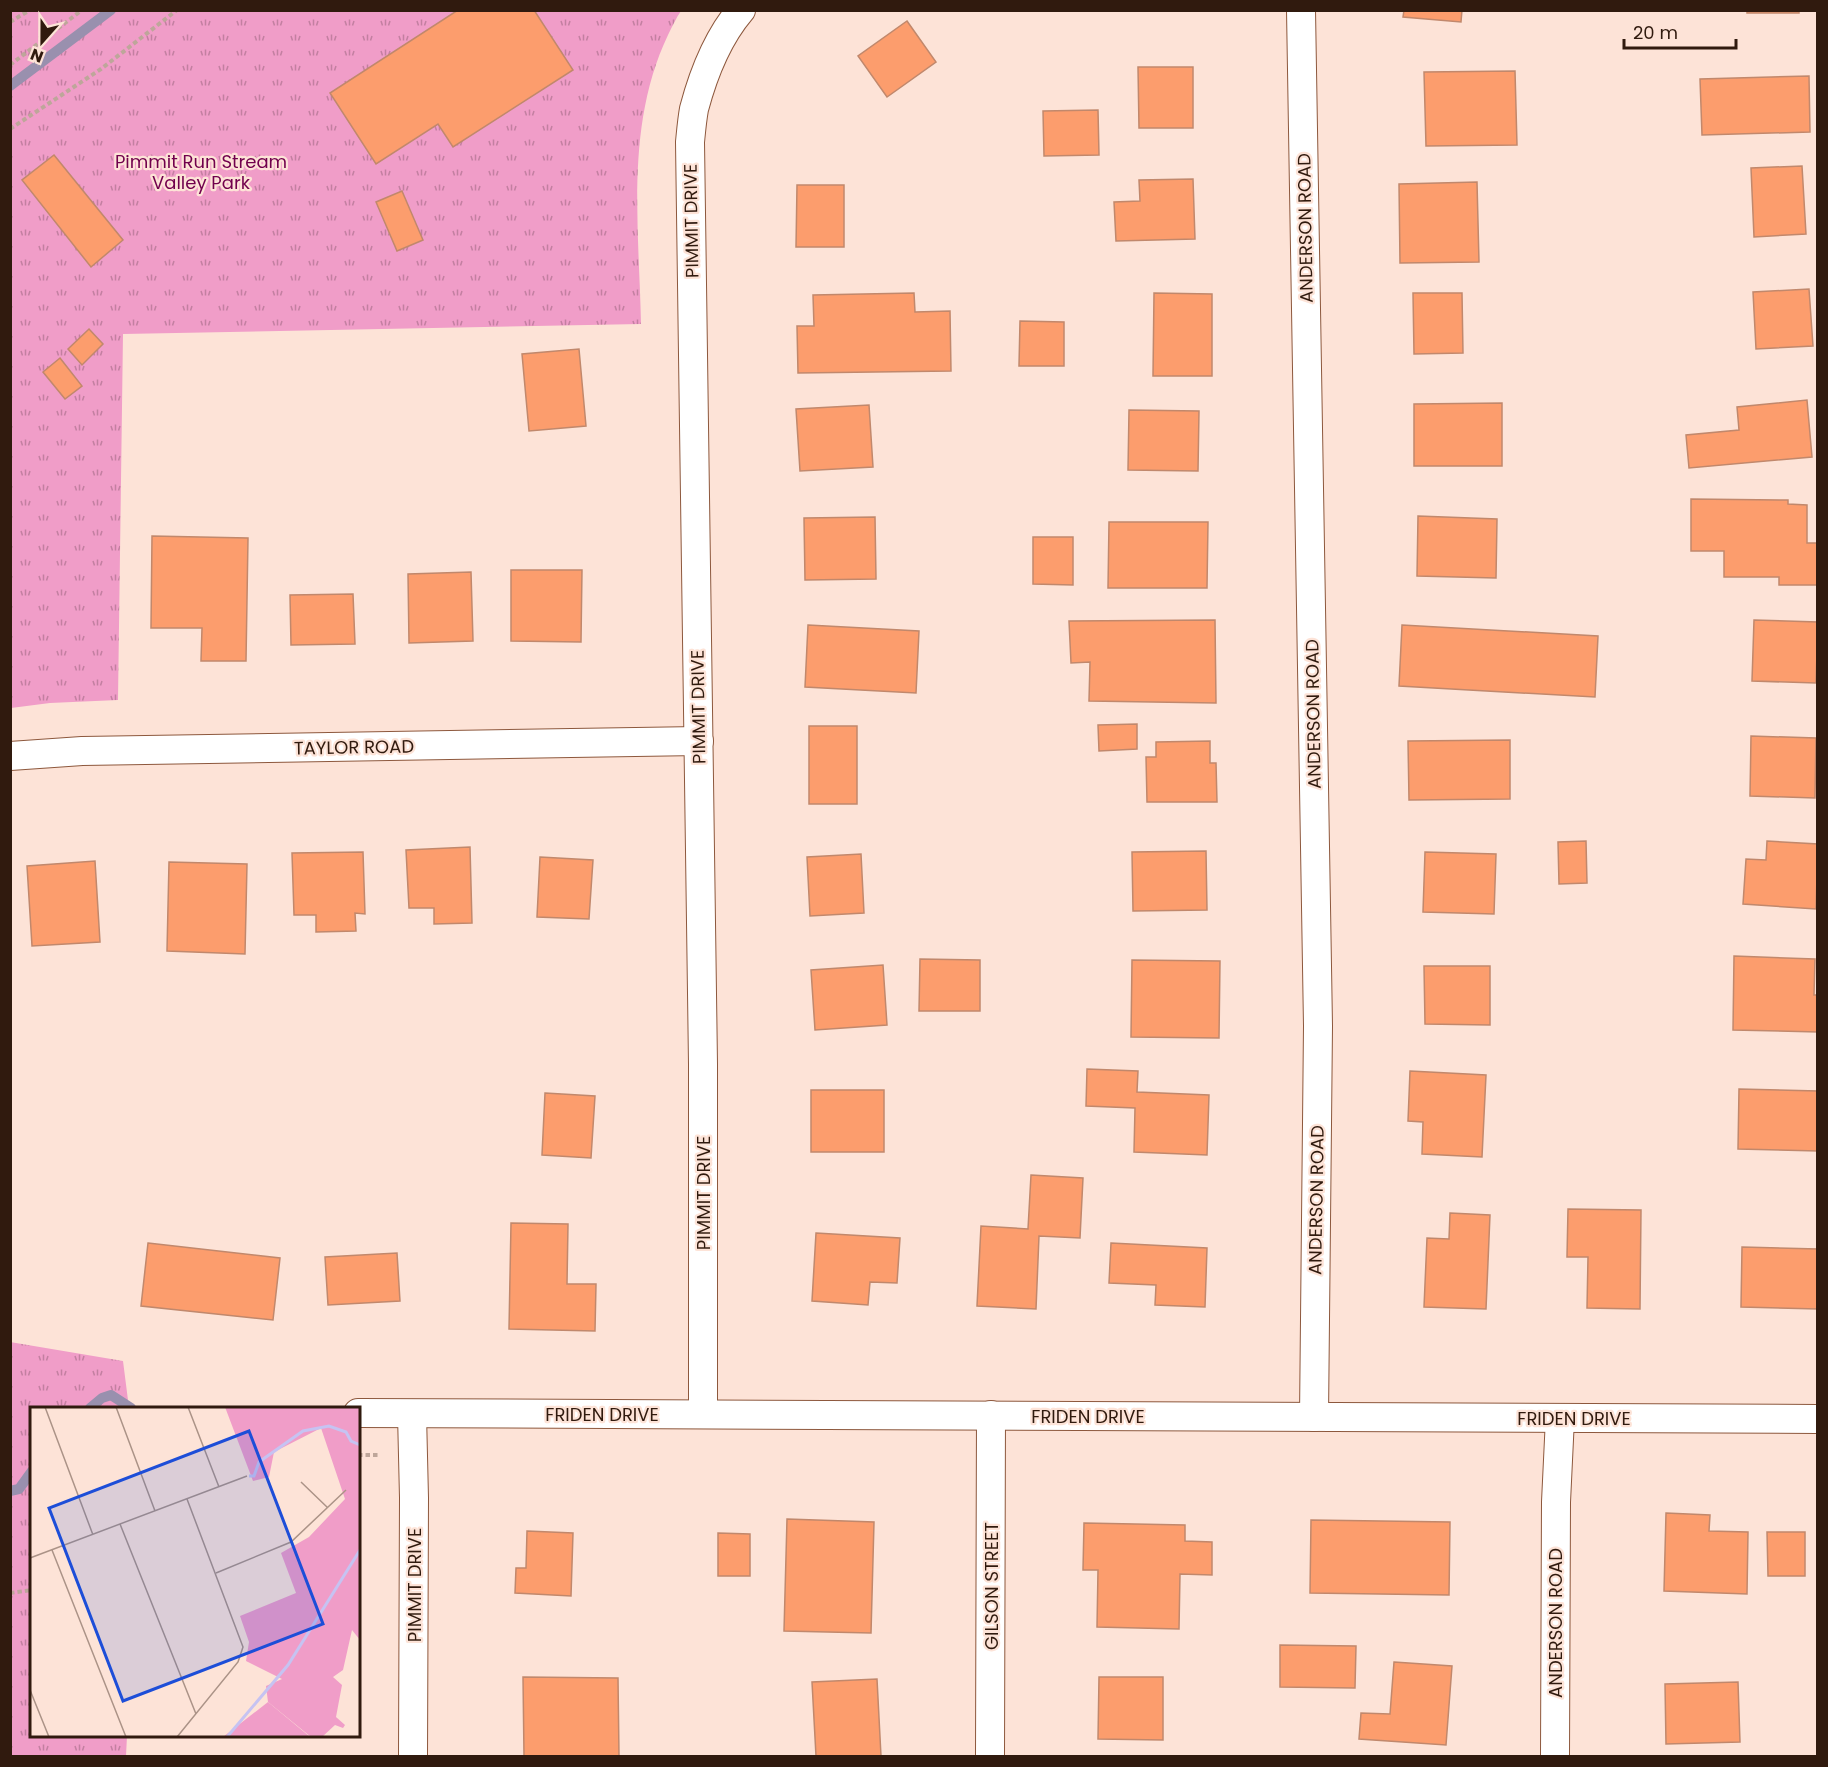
<svg xmlns="http://www.w3.org/2000/svg" width="1828" height="1767" viewBox="0 0 1828 1767" font-family="Poppins,sans-serif">
	<style>
		.park { fill: url(#park-tufts) }
		.lines { fill: none; stroke-linecap: round; stroke-linejoin: round }
		.stream { stroke: #9990ae; stroke-width: 10 }
		.building { fill: #fc9d6d; stroke: #c1886c; stroke-width: 1.5 }
		.minor-casing { stroke: #8d583d; stroke-width: 30 }
		.path { stroke: #bea69a; stroke-width: 4; stroke-dasharray: 4.5 3; stroke-linecap: butt }
		.minor { stroke: #fff; stroke-width: 28 }
		.labels { text-anchor: middle; dominant-baseline: central; stroke-width: 4.5; stroke-linejoin: round; paint-order: stroke }
		.park-label { font-size: 18px; fill: #71004d; stroke: #fde3d7 }
		.street-label { font-size: 18px; fill: #301a0e; stroke: #fde3d7 }
		.inset-river { fill: none; stroke: #c6c3f2; stroke-width: 3 }
		.inset-road { fill: none; stroke: #ab9387; stroke-width: 1.5 }
		.view { fill: #1d4ed8; fill-opacity: 0.15; stroke: #1d4ed8; stroke-width: 3 }
		.inset-edge { fill: none; stroke: #301a0e; stroke-width: 3 }
	</style>
	<defs>
		<pattern id="park-tufts" width="24" height="20" patternUnits="userSpaceOnUse" patternTransform="scale(1.5)"><rect width="24" height="20" fill="#f09dc8"/><path d="M3 7l-1-3M5 7V3M7 7l1-3M15 17l-1-3M17 17v-4M19 17l1-3" fill="none" stroke="#c37fa1"/></pattern>
	</defs>
	<rect width="100%" height="100%" fill="#fde3d7"/>
	<!-- park -->
	<g class="park">
		<path d="M 10,11 L 681,11 C 676,18 672,27 668,35 C 625,125 639,227 641,324 L 123,334 L 118,700 L 50,703 L 11,708 Z"/>
		<path d="M 10,1342 L 123,1361 L 129,1408 L 32,1408 L 32,1736 L 127,1736 L 126,1756 L 11,1756 Z"/>
	</g>
	<g class="lines">
		<!-- stream -->
		<g class="stream">
			<path d="M 10,86 L 111,10"/>
			<path d="M 90,1408 L 102,1398 L 111,1395 L 131,1408"/>
			<path d="M 10,1491 L 19,1489 L 32,1471"/>
		</g>
	</g>
	<!-- building -->
	<g class="building">
		<path d="M 458,10 L 534,10 L 573,70 L 453,147 L 438,124 L 376,164 L 330,93 Z"/>
		<path d="M 1404,10 L 1462,10 L 1461,22 L 1403,17 Z"/>
		<rect x="1747" y="10" width="52" height="3"/>
		<path d="M 907,21 L 936,62 L 887,97 L 858,56 Z"/>
		<path d="M 1138,67 L 1193,67 L 1193,128 L 1139,128 Z"/>
		<path d="M 1515,71 L 1517,145 L 1426,146 L 1424,72 Z"/>
		<path d="M 1809,76 L 1810,132 L 1702,135 L 1700,79 Z"/>
		<path d="M 1098,110 L 1099,155 L 1044,156 L 1043,111 Z"/>
		<path d="M 54,155 L 123,240 L 91,267 L 22,180 Z"/>
		<path d="M 1802,166 L 1806,234 L 1754,237 L 1751,168 Z"/>
		<path d="M 1193,179 L 1195,239 L 1116,241 L 1114,202 L 1140,201 L 1139,180 Z"/>
		<path d="M 1477,182 L 1479,262 L 1400,263 L 1399,184 Z"/>
		<path d="M 797,185 L 844,185 L 844,247 L 796,247 Z"/>
		<path d="M 402,191 L 423,240 L 397,251 L 376,202 Z"/>
		<path d="M 1809,289 L 1813,346 L 1756,349 L 1753,292 Z"/>
		<path d="M 914,293 L 915,312 L 950,311 L 951,371 L 798,373 L 797,326 L 814,326 L 813,295 Z"/>
		<path d="M 1154,293 L 1212,294 L 1212,376 L 1153,376 Z"/>
		<path d="M 1413,293 L 1462,293 L 1463,353 L 1414,354 Z"/>
		<path d="M 1020,321 L 1064,322 L 1064,366 L 1019,366 Z"/>
		<path d="M 89,329 L 103,344 L 82,365 L 68,349 Z"/>
		<path d="M 579,349 L 586,426 L 529,431 L 522,354 Z"/>
		<path d="M 60,358 L 82,386 L 65,399 L 43,372 Z"/>
		<path d="M 1807,400 L 1812,457 L 1689,468 L 1686,435 L 1739,430 L 1737,407 Z"/>
		<path d="M 1502,403 L 1502,466 L 1414,466 L 1414,404 Z"/>
		<path d="M 869,405 L 873,467 L 800,471 L 796,409 Z"/>
		<path d="M 1129,410 L 1199,411 L 1198,471 L 1128,470 Z"/>
		<path d="M 1691,499 L 1788,500 L 1788,504 L 1807,505 L 1807,543 L 1818,543 L 1818,585 L 1779,585 L 1779,577 L 1724,577 L 1724,551 L 1691,551 Z"/>
		<path d="M 1418,516 L 1497,519 L 1496,578 L 1417,576 Z"/>
		<path d="M 875,517 L 876,579 L 805,580 L 804,518 Z"/>
		<path d="M 1109,522 L 1208,522 L 1207,588 L 1108,588 Z"/>
		<path d="M 152,536 L 248,538 L 246,661 L 201,661 L 202,628 L 151,628 Z"/>
		<path d="M 1033,537 L 1073,537 L 1073,585 L 1033,584 Z"/>
		<path d="M 511,570 L 582,570 L 581,642 L 511,641 Z"/>
		<path d="M 471,572 L 473,641 L 409,643 L 408,574 Z"/>
		<path d="M 353,594 L 355,644 L 291,645 L 290,595 Z"/>
		<path d="M 1215,620 L 1216,703 L 1089,701 L 1090,662 L 1071,663 L 1069,621 Z"/>
		<path d="M 1754,620 L 1818,622 L 1816,683 L 1752,681 Z"/>
		<path d="M 808,625 L 919,631 L 916,693 L 805,687 Z"/>
		<path d="M 1402,625 L 1598,636 L 1595,697 L 1399,686 Z"/>
		<path d="M 1137,724 L 1137,749 L 1099,751 L 1098,725 Z"/>
		<rect x="809" y="726" width="48" height="78"/>
		<path d="M 1751,736 L 1816,738 L 1815,798 L 1750,796 Z"/>
		<path d="M 1510,740 L 1510,799 L 1409,800 L 1408,741 Z"/>
		<path d="M 1210,741 L 1210,763 L 1216,763 L 1217,802 L 1147,802 L 1146,757 L 1156,757 L 1156,742 Z"/>
		<path d="M 1586,841 L 1587,883 L 1559,884 L 1558,842 Z"/>
		<path d="M 1767,841 L 1818,844 L 1816,909 L 1743,904 L 1746,859 L 1766,860 Z"/>
		<path d="M 470,847 L 472,923 L 434,924 L 434,908 L 409,908 L 406,850 Z"/>
		<path d="M 1206,851 L 1207,910 L 1133,911 L 1132,852 Z"/>
		<path d="M 363,852 L 365,914 L 355,913 L 356,931 L 316,932 L 316,915 L 294,915 L 292,853 Z"/>
		<path d="M 1425,852 L 1496,854 L 1494,914 L 1423,912 Z"/>
		<path d="M 861,854 L 864,913 L 810,916 L 807,857 Z"/>
		<path d="M 540,857 L 593,860 L 589,919 L 537,917 Z"/>
		<path d="M 95,861 L 100,942 L 32,946 L 27,866 Z"/>
		<path d="M 169,862 L 247,864 L 245,954 L 167,951 Z"/>
		<path d="M 1734,956 L 1815,959 L 1814,995 L 1818,995 L 1818,1032 L 1733,1030 Z"/>
		<path d="M 920,959 L 980,960 L 980,1011 L 919,1011 Z"/>
		<path d="M 1132,960 L 1220,961 L 1219,1038 L 1131,1037 Z"/>
		<path d="M 883,965 L 887,1025 L 815,1030 L 811,970 Z"/>
		<path d="M 1424,966 L 1490,966 L 1490,1025 L 1425,1024 Z"/>
		<path d="M 1087,1069 L 1138,1071 L 1137,1092 L 1209,1095 L 1207,1155 L 1134,1152 L 1135,1108 L 1086,1106 Z"/>
		<path d="M 1410,1071 L 1486,1075 L 1482,1157 L 1422,1154 L 1423,1122 L 1408,1121 Z"/>
		<path d="M 1739,1089 L 1818,1091 L 1818,1151 L 1738,1149 Z"/>
		<rect x="811" y="1090" width="73" height="62"/>
		<path d="M 545,1093 L 595,1096 L 591,1158 L 542,1155 Z"/>
		<path d="M 1031,1175 L 1083,1178 L 1080,1238 L 1039,1236 L 1036,1309 L 977,1306 L 981,1226 L 1028,1229 Z"/>
		<path d="M 1568,1209 L 1641,1210 L 1640,1309 L 1587,1308 L 1588,1257 L 1567,1257 Z"/>
		<path d="M 1450,1213 L 1490,1215 L 1486,1309 L 1424,1307 L 1427,1238 L 1449,1239 Z"/>
		<path d="M 511,1223 L 568,1224 L 567,1284 L 596,1284 L 595,1331 L 509,1329 Z"/>
		<path d="M 816,1233 L 900,1238 L 897,1283 L 870,1282 L 868,1305 L 812,1301 Z"/>
		<path d="M 148,1243 L 280,1258 L 273,1320 L 141,1306 Z"/>
		<path d="M 1111,1243 L 1207,1248 L 1205,1307 L 1155,1305 L 1156,1285 L 1109,1283 Z"/>
		<path d="M 1742,1247 L 1818,1249 L 1818,1309 L 1741,1307 Z"/>
		<path d="M 397,1253 L 400,1301 L 328,1305 L 325,1257 Z"/>
		<path d="M 1666,1513 L 1710,1515 L 1709,1531 L 1748,1532 L 1747,1594 L 1664,1591 Z"/>
		<path d="M 787,1519 L 874,1522 L 871,1633 L 784,1631 Z"/>
		<path d="M 1311,1520 L 1450,1522 L 1449,1595 L 1310,1593 Z"/>
		<path d="M 1084,1523 L 1185,1525 L 1185,1541 L 1212,1542 L 1212,1575 L 1180,1574 L 1179,1629 L 1097,1627 L 1098,1570 L 1083,1570 Z"/>
		<path d="M 527,1531 L 573,1533 L 571,1596 L 515,1593 L 516,1568 L 526,1568 Z"/>
		<path d="M 1767,1532 L 1805,1532 L 1805,1576 L 1768,1576 Z"/>
		<path d="M 718,1533 L 750,1534 L 750,1576 L 718,1576 Z"/>
		<path d="M 1280,1645 L 1356,1646 L 1355,1688 L 1280,1687 Z"/>
		<path d="M 1394,1662 L 1452,1666 L 1446,1745 L 1359,1739 L 1361,1713 L 1390,1714 Z"/>
		<path d="M 523,1677 L 618,1678 L 619,1756 L 524,1756 Z"/>
		<path d="M 1099,1677 L 1163,1677 L 1163,1740 L 1098,1739 Z"/>
		<path d="M 877,1679 L 881,1756 L 816,1756 L 812,1682 Z"/>
		<path d="M 1738,1682 L 1740,1742 L 1666,1744 L 1665,1684 Z"/>
	</g>
	<g class="lines">
		<defs>
			<g id="minor">
				<path d="M 1301,10 L 1318,1026 L 1314,1417"/>
				<path d="M 10,756 L 82,751 L 699,741"/>
				<path d="M 358,1413 L 1818,1419"/>
				<path d="M 412,1414 L 414,1498 L 413,1756"/>
				<path d="M 703,1414 L 703,1064 L 690,142 C 691,132 692,120 694,109 C 703,75 718,37 741,10"/>
				<path d="M 990,1756 L 991,1415"/>
				<path d="M 1555,1756 L 1556,1502 L 1560,1418"/>
			</g>
		</defs>
		<!-- minor casing -->
		<use href="#minor" class="minor-casing"/>
		<!-- path -->
		<g class="path">
			<path d="M 10,22 L 30,10"/>
			<path d="M 10,65 L 82,10"/>
			<path d="M 10,129 L 101,69 L 177,10"/>
			<path d="M 358,1455 L 379,1455"/>
			<path d="M 10,1593 L 32,1590"/>
		</g>
		<!-- minor -->
		<use href="#minor" class="minor"/>
	</g>
	<g class="labels">
		<!-- park labels -->
		<g class="park-label">
			<text x="201" y="161">Pimmit Run Stream<tspan x="201" dy="21">Valley Park</tspan></text>
		</g>
		<!-- street labels -->
		<g class="street-label">
			<text transform="translate(691 221) rotate(-91)">PIMMIT DRIVE</text>
			<text transform="translate(1305 228) rotate(-91)">ANDERSON ROAD</text>
			<text transform="translate(698 707) rotate(-91)">PIMMIT DRIVE</text>
			<text transform="translate(1313 714) rotate(-91)">ANDERSON ROAD</text>
			<text transform="translate(354 747) rotate(-1)">TAYLOR ROAD</text>
			<text transform="translate(703 1193) rotate(-90)">PIMMIT DRIVE</text>
			<text transform="translate(1316 1200) rotate(-89)">ANDERSON ROAD</text>
			<text x="602" y="1414">FRIDEN DRIVE</text>
			<text x="1088" y="1416">FRIDEN DRIVE</text>
			<text x="1574" y="1418">FRIDEN DRIVE</text>
			<text transform="translate(414 1585) rotate(-90)">PIMMIT DRIVE</text>
			<text transform="translate(991 1586) rotate(-90)">GILSON STREET</text>
			<text transform="translate(1555 1623) rotate(-90)">ANDERSON ROAD</text>
		</g>
	</g>
	<!-- overview -->
	<g transform="translate(30 1407)">
		<rect width="330" height="330" fill="#fde3d7"/>
		<path d="M 238,295 L 279,329 L 193,330 Z" fill="#f09dc8"/>
		<path d="M 195,0 L 330,0 L 330,233 L 322,223 L 313,263 L 303,270 L 312,278 L 306,310 L 315,318 L 313,321 L 305,318 L 292,330 L 281,330 L 238,295 L 236,279 L 252,272 L 216,254 L 219,235 L 210,209 L 266,186 L 251,146 L 279,130 L 315,92 L 291,21 L 244,45 L 239,70 L 223,74 Z" fill="#f09dc8"/>
		<path d="M 291,0 L 312,0 L 309,15 L 291,13 Z" fill="#f09dc8"/>
		<path class="inset-river" d="M 219,69 L 224,69 L 229,55 L 273,24 L 299,19 L 316,25 L 321,34 L 330,38M 197,330 L 258,258 L 330,143"/>
		<path class="inset-road" d="M 15,0 L 63,128M 86,0 L 125,104M 158,0 L 189,80M 271,75 L 298,101M 90,117 L 166,307M 22,143 L 96,330M 0,151 L 217,69M 186,166 L 261,135 L 316,83M 0,283 L 19,330M 147,330 L 208,255 L 213,240 L 157,92"/>
		<path class="view" d="M 219,24 L 293,217 L 93,294 L 19,101 Z"/>
		<rect width="330" height="330" class="inset-edge"/>
	</g>
	<!-- border -->
	<rect width="1828" height="1767" fill="none" stroke="#301a0e" stroke-width="24"/>
	<!-- north arrow -->
	<g transform="translate(42 42) rotate(201)" stroke="#fde3d7" stroke-width="4.5" paint-order="stroke">
	<path d="M0-4.5L10 22L0 15L-10 22Z" fill="#301a0e"/>
	<text y="-9" font-size="16" font-weight="bold" text-anchor="middle" fill="#301a0e">N</text>
	</g>
	<!-- scale -->
	<path d="M1624 39v9h112v-9" fill="none" stroke="#301a0e" stroke-width="3"/>
	<text x="1633" y="39" font-size="18" fill="#301a0e" stroke="#fde3d7" stroke-width="4.5" paint-order="stroke">20 m</text>
</svg>
